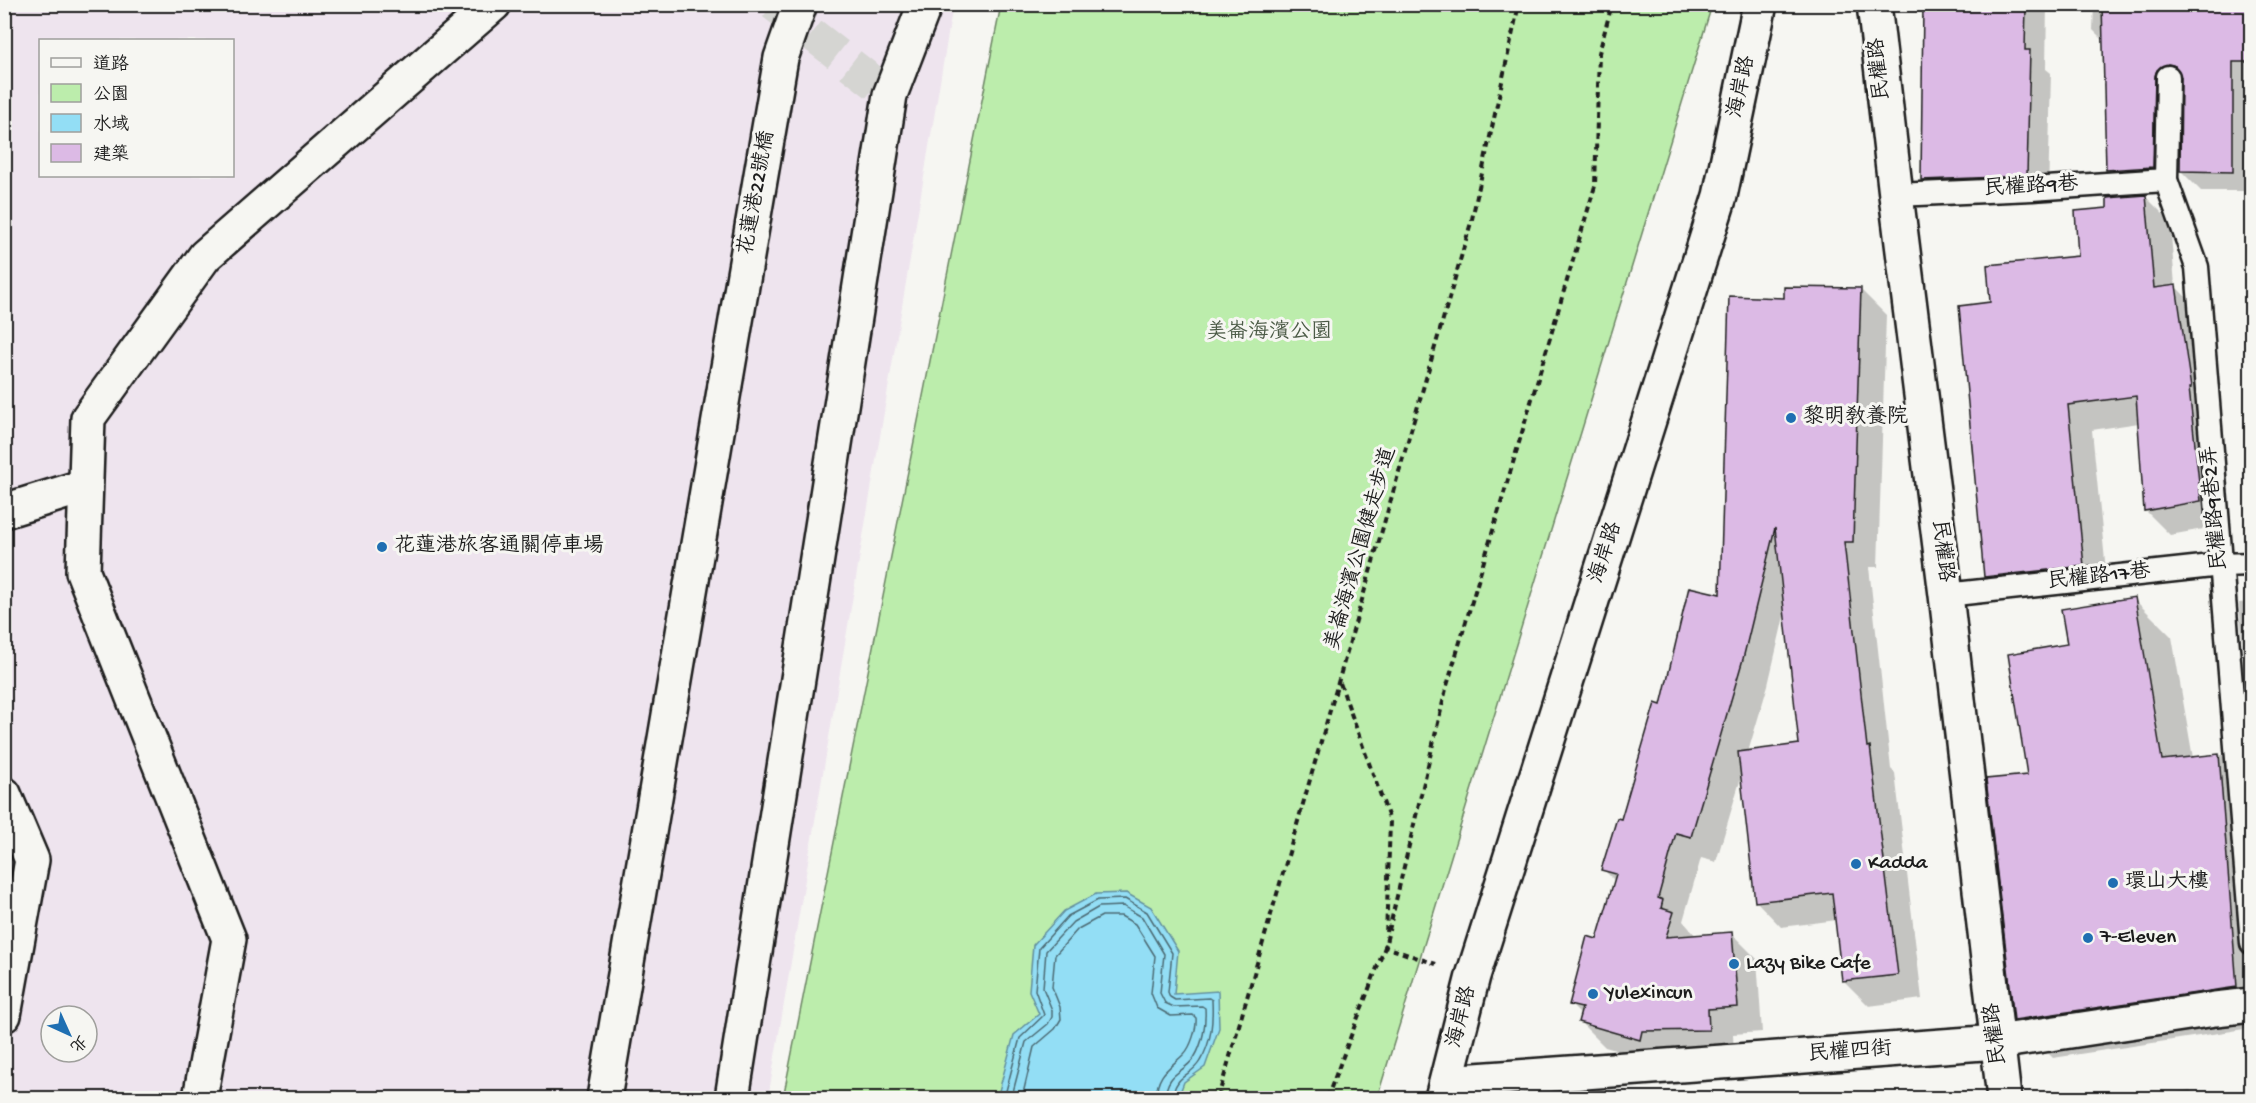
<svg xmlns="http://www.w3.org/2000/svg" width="2256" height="1103" viewBox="0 0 2256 1103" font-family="'Gochi Hand','LXGW WenKai TC',sans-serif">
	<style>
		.built { fill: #eee4ee; fill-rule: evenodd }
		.green { fill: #bcedac; stroke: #6c8464; stroke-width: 1.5 }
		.water { fill: #93def5; stroke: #63909e; stroke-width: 1.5 }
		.shadow { fill: #0003; fill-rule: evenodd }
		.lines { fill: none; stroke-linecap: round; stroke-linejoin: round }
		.shore { stroke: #4c6a73; stroke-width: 1.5 }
		.building { fill: #dcbae5; stroke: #1c1c1c; stroke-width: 1.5 }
		.minor-tunnel { stroke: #d5d5d2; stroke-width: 33; stroke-dasharray: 33 16; stroke-linecap: butt }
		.service-casing { stroke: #1c1c1c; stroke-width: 27 }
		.minor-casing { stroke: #1c1c1c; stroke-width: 38 }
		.tertiary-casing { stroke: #1c1c1c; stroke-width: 38 }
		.secondary-casing { stroke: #1c1c1c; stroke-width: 38 }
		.path { stroke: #1c1c1c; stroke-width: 4; stroke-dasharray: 6 4.5; stroke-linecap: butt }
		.service { stroke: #f6f6f2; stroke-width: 22 }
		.minor { stroke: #f6f6f2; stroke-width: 33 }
		.tertiary { stroke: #f6f6f2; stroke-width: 33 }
		.secondary { stroke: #f6f6f2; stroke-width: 33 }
		.minor-bridge-casing { stroke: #1c1c1c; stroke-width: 38; stroke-linecap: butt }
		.minor-bridge { stroke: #f6f6f2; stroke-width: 33 }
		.poi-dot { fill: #1f6fb2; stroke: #f6f6f2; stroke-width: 2 }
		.labels { text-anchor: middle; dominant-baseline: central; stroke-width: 6; stroke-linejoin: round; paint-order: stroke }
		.street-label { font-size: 21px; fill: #1c1c1c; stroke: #f6f6f2 }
		.park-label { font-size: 21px; fill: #4c5b47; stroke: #f6f6f2 }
		.poi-label { font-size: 21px; fill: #1c1c1c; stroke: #f6f6f2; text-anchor: start }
	</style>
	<rect width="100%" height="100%" fill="#f6f6f2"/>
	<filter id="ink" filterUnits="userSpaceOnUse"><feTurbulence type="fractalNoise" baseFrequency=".0167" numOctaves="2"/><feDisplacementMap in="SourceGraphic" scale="12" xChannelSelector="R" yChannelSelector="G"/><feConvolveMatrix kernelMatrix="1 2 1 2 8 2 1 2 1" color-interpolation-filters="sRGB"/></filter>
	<g filter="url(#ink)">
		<!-- built -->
		<path class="built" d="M 5,5 L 953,5 L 768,1098 L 5,1098 ZM 40,40 L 232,40 L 232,176 L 40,176 ZM 51,1016 L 87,1016 L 87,1052 L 51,1052 Z"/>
		<!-- green -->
		<path class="green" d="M 1001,5 L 1712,5 L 1377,1098 L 783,1098 Z"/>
		<!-- water -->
		<path class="water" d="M 1126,893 L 1151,907 L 1178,951 L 1174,994 L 1218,991 L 1219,1028 L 1205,1067 L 1184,1082 L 1178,1098 L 1000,1098 L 999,1091 L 1014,1035 L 1039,1014 L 1029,991 L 1033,945 L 1064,911 L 1096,894 Z"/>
		<!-- shadow -->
		<g class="shadow">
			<path d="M 1924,4 L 2047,4 L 2046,69 L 2051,73 L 2048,197 L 1944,201 L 1922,180 Z"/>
			<path d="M 2094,4 L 2252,4 L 2252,191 L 2201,191 L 2181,171 L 2183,86 L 2177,90 L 2172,187 L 2128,190 L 2108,170 L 2104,41 L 2093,30 Z"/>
			<path d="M 2145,196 L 2170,221 L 2175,286 L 2200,311 L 2225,525 L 2170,535 L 2145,510 L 2139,423 L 2092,430 L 2108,591 L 2010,601 L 1986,577 L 1992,304 L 2080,258 L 2109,210 Z"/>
			<path d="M 1861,290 L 1886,315 L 1878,567 L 1869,567 L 1891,769 L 1895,773 L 1922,999 L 1869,1006 L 1844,981 L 1837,920 L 1781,927 L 1756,901 L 1742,774 L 1716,862 L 1701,858 L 1683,921 L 1696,936 L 1731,933 L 1757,959 L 1762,1032 L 1733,1034 L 1734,1055 L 1665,1064 L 1605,1047 L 1580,1022 L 1581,1015 L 1571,1005 L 1598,941 L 1616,882 L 1603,869 L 1662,706 L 1721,596 L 1785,299 ZM 1785,612 L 1800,745 L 1748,752 L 1768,685 Z"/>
			<path d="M 2134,599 L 2172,637 L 2193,758 L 2222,755 L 2252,784 L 2252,1028 L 2053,1058 L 2015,1020 L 2029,776 L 2069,645 Z"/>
			<path d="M 2252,602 L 2252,752 L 2239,603 Z"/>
			<path d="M 2190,1090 L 2198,1098 L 2140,1098 Z"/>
		</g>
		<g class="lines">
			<!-- shore -->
			<g class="shore">
				<path d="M 1006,1098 L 1006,1091 L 1020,1038 L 1044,1015 L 1035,990 L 1039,948 L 1068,916 L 1098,900 L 1125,899 L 1147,912 L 1172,953 L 1168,992 L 1170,997 L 1175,1000 L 1209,998 L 1212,1000 C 1213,1021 1212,1042 1200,1061 C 1191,1077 1176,1073 1172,1098"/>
				<path d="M 1013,1098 L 1013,1092 L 1026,1042 L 1048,1024 L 1052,1017 L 1052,1010 L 1043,988 L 1046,951 L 1073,922 L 1099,907 L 1123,906 L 1142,917 L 1164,954 L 1160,993 L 1165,1003 L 1174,1007 L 1202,1006 L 1205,1008 C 1206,1024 1203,1044 1194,1058 C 1183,1074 1167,1071 1165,1098"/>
				<path d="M 1022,1098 L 1034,1047 L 1055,1029 L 1061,1019 L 1060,1007 L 1052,987 L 1055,955 L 1078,929 L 1102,916 L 1121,916 L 1135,924 L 1155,956 L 1151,993 L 1157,1008 L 1171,1016 L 1193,1015 L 1196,1018 C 1197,1028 1191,1047 1184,1054 C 1169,1069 1157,1073 1156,1098"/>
			</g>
		</g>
		<!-- building -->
		<g class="building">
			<path d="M 1923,4 L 2026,4 L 2025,50 L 2030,50 L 2027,176 L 1921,180 Z"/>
			<path d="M 2102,4 L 2252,4 L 2252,62 L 2233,62 L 2233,172 L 2180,171 L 2181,77 L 2175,66 L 2168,64 L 2157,70 L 2155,76 L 2153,167 L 2106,170 Z"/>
			<path d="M 2146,195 L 2154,288 L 2176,285 L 2191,388 L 2189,388 L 2201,501 L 2144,511 L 2136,396 L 2068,405 L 2084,566 L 1984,577 L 1959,306 L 1990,302 L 1987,265 L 2078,256 L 2075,211 L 2107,208 L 2107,198 Z"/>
			<path d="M 1784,287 L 1861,288 L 1853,542 L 1844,542 L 1867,747 L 1870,746 L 1898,975 L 1842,981 L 1832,893 L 1755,902 L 1738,752 L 1799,744 L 1775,528 L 1743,659 L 1691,837 L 1676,833 L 1658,898 L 1663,900 L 1661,908 L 1674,912 L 1666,937 L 1732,932 L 1738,1007 L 1708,1009 L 1709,1030 L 1642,1031 L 1640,1040 L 1578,1022 L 1582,1008 L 1569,1005 L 1587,936 L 1597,939 L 1616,874 L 1601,870 L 1617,818 L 1621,819 L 1655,703 L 1661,705 L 1689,587 L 1720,594 L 1729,296 L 1784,298 Z"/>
			<path d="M 2135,597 L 2162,760 L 2219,754 L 2237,987 L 2014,1020 L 1986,779 L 2027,775 L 2008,654 L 2067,644 L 2061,609 Z"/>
		</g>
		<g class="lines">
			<!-- minor-tunnel -->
			<path class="minor-tunnel" d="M 773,4 L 890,95"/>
			<defs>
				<g id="service">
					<path d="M 2168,77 L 2166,180 L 2197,267 L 2252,943"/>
					<path d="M 1896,195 L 2032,189 L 2166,180"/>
					<path d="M 1946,595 L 2221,565 L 2252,564"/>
				</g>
				<g id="minor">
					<path d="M 4,511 L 85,486"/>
					<path d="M 4,794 L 32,860 L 4,1015"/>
					<path d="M 1447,1082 L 1997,1042 L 2215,1009 L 2252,1005"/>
					<path d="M 200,1098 L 229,939 L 83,572 L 88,418 L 205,256 L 494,4"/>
					<path d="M 604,1098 L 725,385"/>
					<path d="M 732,1098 L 890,95 L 925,4"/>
				</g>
				<path id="tertiary" d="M 1874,4 L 1896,195 L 1946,595 L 2004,1098"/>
				<path id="secondary" d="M 1442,1098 L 1473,976 L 1720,196 L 1760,4"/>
			</defs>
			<!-- service casing -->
			<use href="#service" class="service-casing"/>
			<!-- minor casing -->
			<use href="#minor" class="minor-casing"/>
			<!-- tertiary casing -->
			<use href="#tertiary" class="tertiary-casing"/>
			<!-- secondary casing -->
			<use href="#secondary" class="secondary-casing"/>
			<!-- path -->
			<g class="path">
				<path d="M 1340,683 L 1390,821 L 1386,937"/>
				<path d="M 1386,944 L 1385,947 L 1436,964"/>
				<path d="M 1218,1098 L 1472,219 L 1519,4"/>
				<path d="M 1327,1098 L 1385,947 L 1446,689 L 1595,186 L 1599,53 L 1612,4"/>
			</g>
			<!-- service -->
			<use href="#service" class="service"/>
			<!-- minor -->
			<use href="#minor" class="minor"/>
			<!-- tertiary -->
			<use href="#tertiary" class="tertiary"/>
			<!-- secondary -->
			<use href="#secondary" class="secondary"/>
			<defs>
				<path id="minor-bridge" d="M 725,385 L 781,58 L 800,4"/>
			</defs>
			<!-- minor-bridge casing -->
			<use href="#minor-bridge" class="minor-bridge-casing"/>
			<!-- minor-bridge -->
			<use href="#minor-bridge" class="minor-bridge"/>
		</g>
	</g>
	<!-- markers -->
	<g class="poi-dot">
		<circle cx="1791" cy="418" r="6"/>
		<circle cx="382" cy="547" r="6"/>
		<circle cx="1856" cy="864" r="6"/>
		<circle cx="2113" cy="883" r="6"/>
		<circle cx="2088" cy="938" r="6"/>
		<circle cx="1734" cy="964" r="6"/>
		<circle cx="1593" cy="994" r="6"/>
	</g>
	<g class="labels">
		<!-- street labels -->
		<g class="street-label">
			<text transform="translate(1881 69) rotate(-96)">民權路</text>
			<text transform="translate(1743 87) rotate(-78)">海岸路</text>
			<text transform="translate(2031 188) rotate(-3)">民權路9巷</text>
			<text transform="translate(758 193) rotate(-80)">花蓮港22號橋</text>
			<text transform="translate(2216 508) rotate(-95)">民權路9巷2弄</text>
			<text transform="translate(1362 549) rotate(-74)">美崙海濱公園健走步道</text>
			<text transform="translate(1941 551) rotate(83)">民權路</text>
			<text transform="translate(1607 553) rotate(-72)">海岸路</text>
			<text transform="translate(2099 578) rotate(-6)">民權路17巷</text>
			<text transform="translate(1463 1017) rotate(-76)">海岸路</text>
			<text transform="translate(1997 1034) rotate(-97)">民權路</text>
			<text transform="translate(1850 1053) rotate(-4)">民權四街</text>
		</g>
		<!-- park labels -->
		<g class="park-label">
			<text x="1269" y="333">美崙海濱公園</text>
		</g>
		<!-- poi labels -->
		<g class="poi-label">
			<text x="1803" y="418">黎明教養院</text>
			<text x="394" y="547">花蓮港旅客通關停車場</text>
			<text x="1868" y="864">Kadda</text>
			<text x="2125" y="883">環山大樓</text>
			<text x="2100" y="938">7-Eleven</text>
			<text x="1746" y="964">Lazy Bike Cafe</text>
			<text x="1605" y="994">Yulexincun</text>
		</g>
	</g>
	<!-- margin -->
	<rect width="2256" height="1103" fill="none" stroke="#f6f6f2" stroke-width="24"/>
	<rect x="12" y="12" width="2232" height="1079" fill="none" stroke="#1c1c1c" stroke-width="2" filter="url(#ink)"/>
	<!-- legend -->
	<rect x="39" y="39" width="195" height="138" fill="#f6f6f2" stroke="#9f9f9c" stroke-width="1.5"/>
	<rect x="51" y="58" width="30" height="9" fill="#f6f6f2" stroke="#9f9f9c" stroke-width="1.5"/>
	<text x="93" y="69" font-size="18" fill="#1c1c1c">道路</text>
	<rect x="51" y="84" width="30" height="18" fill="#bcedac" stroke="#9f9f9c" stroke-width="1.5"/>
	<text x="93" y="99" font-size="18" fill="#1c1c1c">公園</text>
	<rect x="51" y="114" width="30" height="18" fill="#93def5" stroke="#9f9f9c" stroke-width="1.5"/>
	<text x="93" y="129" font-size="18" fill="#1c1c1c">水域</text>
	<rect x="51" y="144" width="30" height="18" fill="#dcbae5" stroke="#9f9f9c" stroke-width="1.5"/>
	<text x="93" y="159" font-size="18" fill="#1c1c1c">建築</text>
	<!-- north arrow -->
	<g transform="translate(69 1034) rotate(135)"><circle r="28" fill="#f6f6f2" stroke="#9f9f9c" stroke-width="1.5"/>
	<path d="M0-4.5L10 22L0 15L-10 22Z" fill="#1f6fb2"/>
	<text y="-9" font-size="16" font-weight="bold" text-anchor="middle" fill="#1c1c1c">北</text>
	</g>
</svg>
